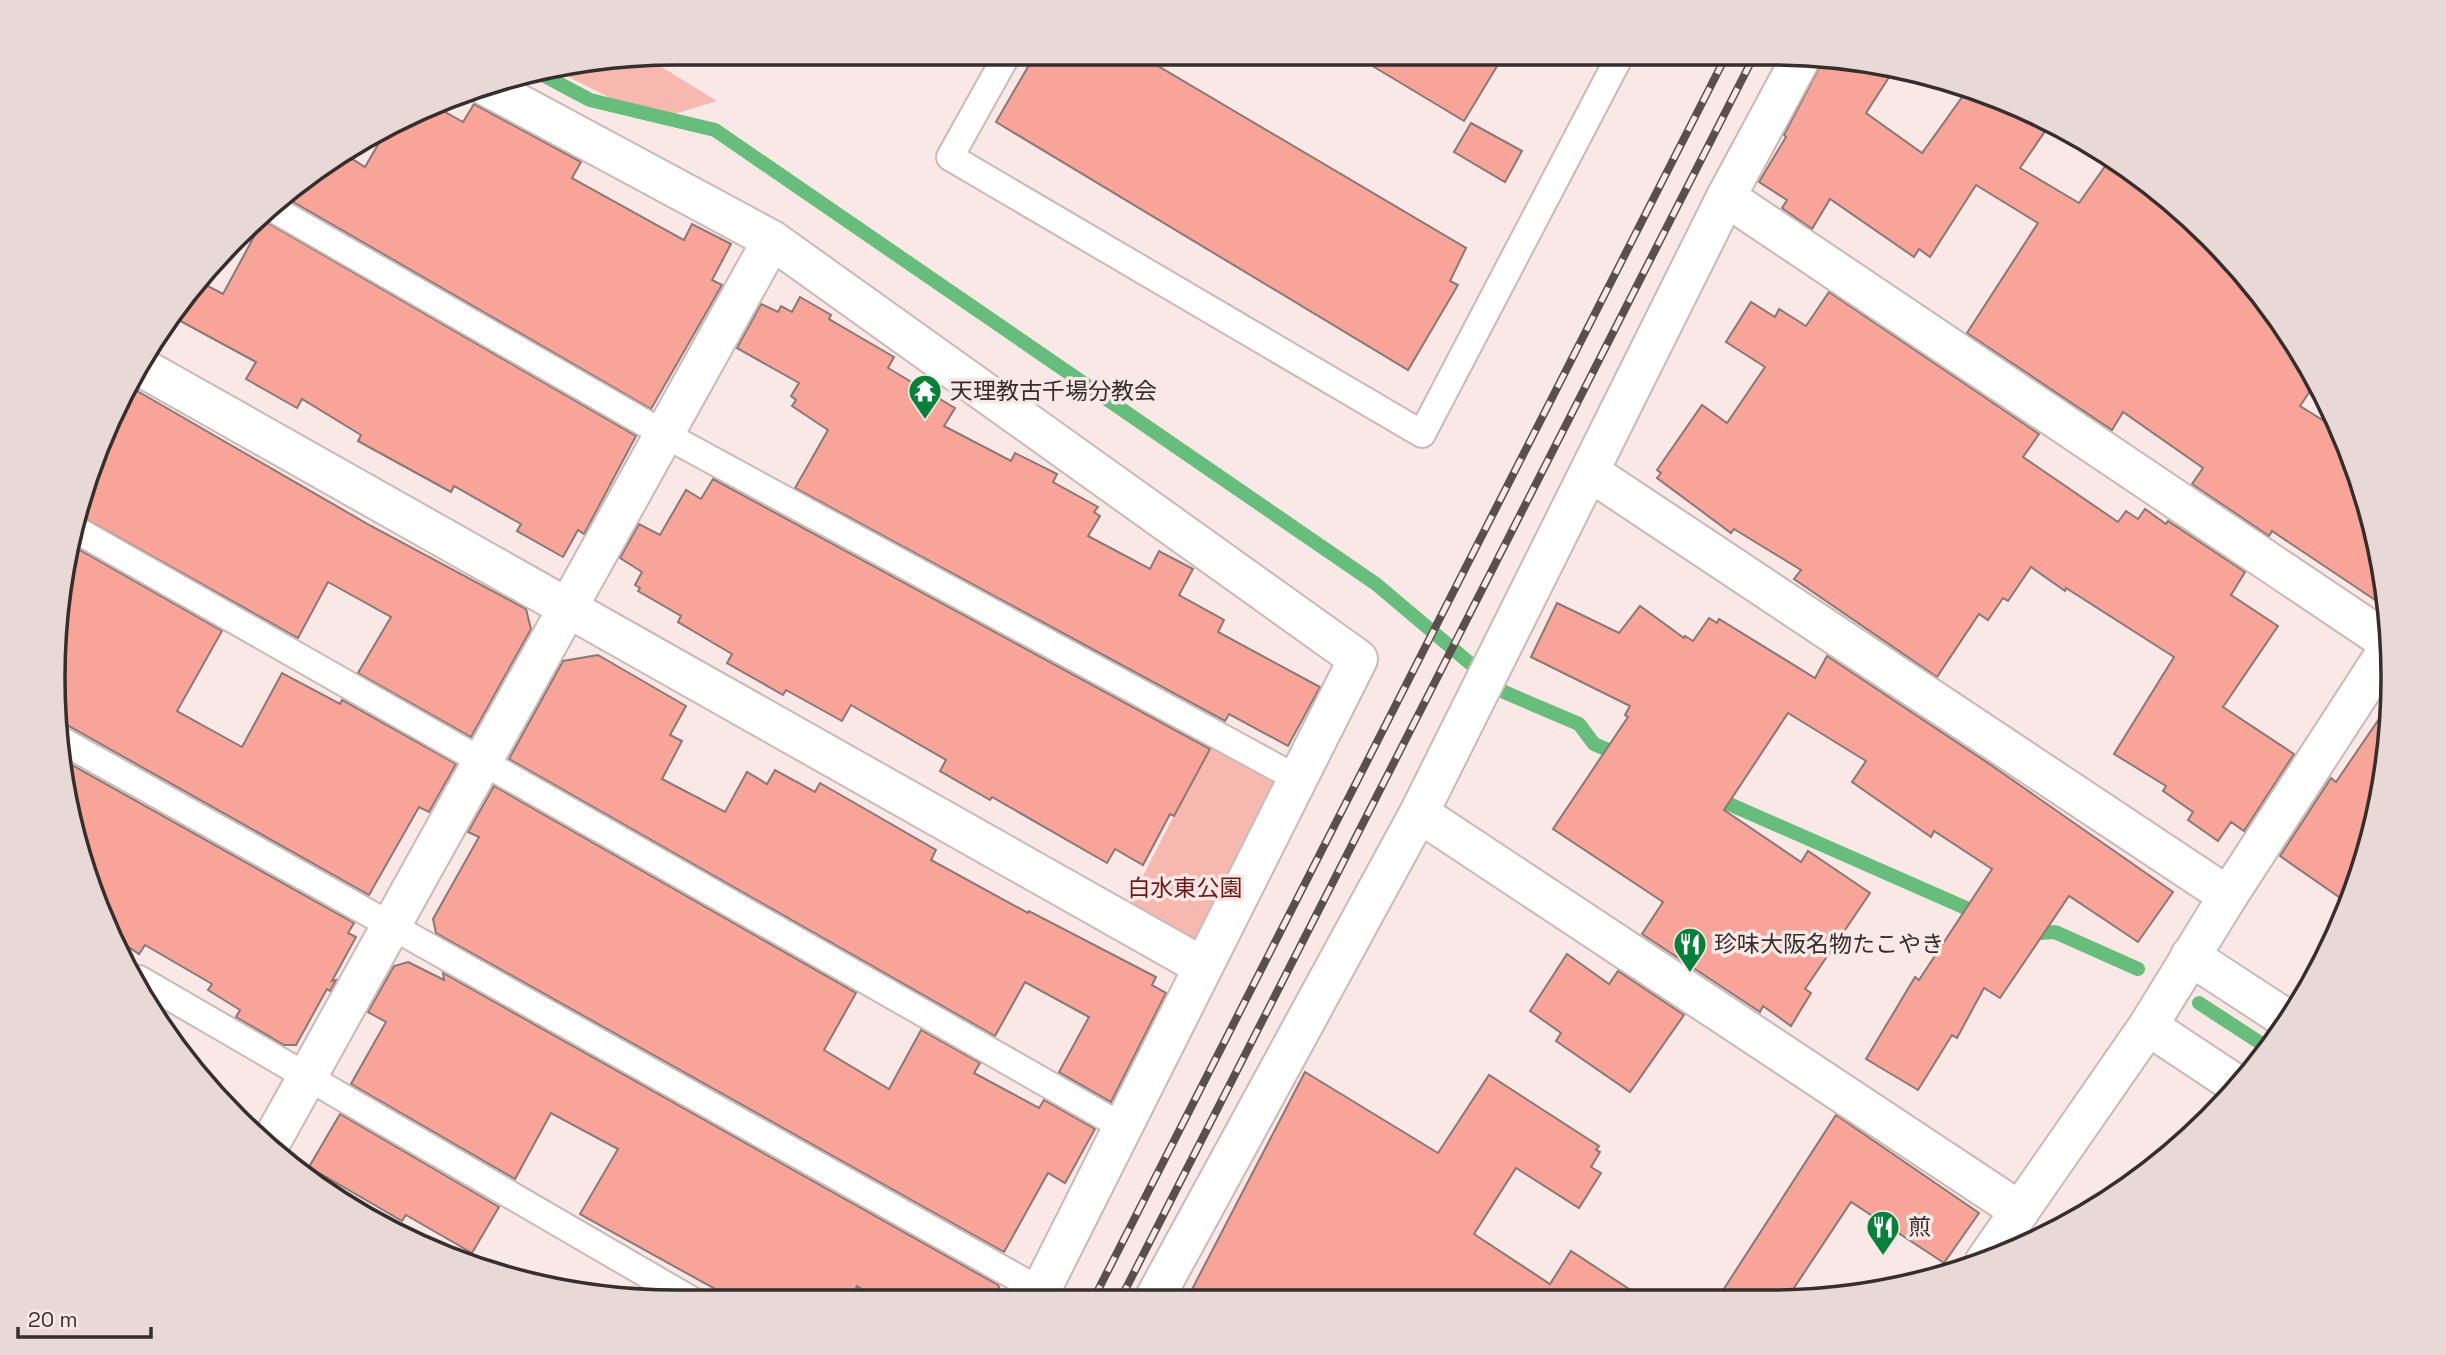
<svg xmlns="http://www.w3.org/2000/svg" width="2446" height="1355" viewBox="0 0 2446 1355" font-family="'Space Grotesk','Noto Sans JP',sans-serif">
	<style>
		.green { fill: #f6b8af }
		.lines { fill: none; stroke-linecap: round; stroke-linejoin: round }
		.stream { stroke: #67bd7b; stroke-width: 14 }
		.building { fill: #f8a498; stroke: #887876; stroke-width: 2 }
		.lane-casing { stroke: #cab9b6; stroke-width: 30 }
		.street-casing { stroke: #cab9b6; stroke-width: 42 }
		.lane { stroke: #fff; stroke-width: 26 }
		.street { stroke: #fff; stroke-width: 38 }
		.rail-casing { stroke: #59504e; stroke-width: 8 }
		.rail { stroke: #f9e8e5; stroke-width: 5; stroke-dasharray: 16; stroke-linecap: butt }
		.labels { text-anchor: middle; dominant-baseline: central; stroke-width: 7; stroke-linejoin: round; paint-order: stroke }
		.poi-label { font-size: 23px; fill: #352e2d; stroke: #f9e8e5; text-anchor: start }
		.park-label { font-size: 23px; fill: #711612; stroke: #f9e8e5 }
		.rim { fill: none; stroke: #352e2d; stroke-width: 3.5 }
	</style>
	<rect width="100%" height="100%" fill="#f9e8e5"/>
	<!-- green -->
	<g class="green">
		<path d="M 647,58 L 717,101 L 654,120 L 559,72 Z"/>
		<path d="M 1211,743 L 1276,781 L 1212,931 L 1187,946 L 1125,911 Z"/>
	</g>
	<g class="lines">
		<!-- stream -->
		<g class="stream">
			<path d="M 543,75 L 590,100 L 715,130 L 1376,584 L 1504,692 L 1579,724 L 1594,744 L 1622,756"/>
			<path d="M 1711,796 L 1984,916"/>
			<path d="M 2025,934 L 2055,932 L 2138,969"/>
			<path d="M 2199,1003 L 2268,1048"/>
		</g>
	</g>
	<!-- building -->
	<g class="building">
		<path d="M 1036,53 L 1136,53 L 1466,248 L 1450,281 L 1458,285 L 1408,370 L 996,122 Z"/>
		<path d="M 1351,53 L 1505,53 L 1464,121 Z"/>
		<path d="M 1825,56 L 1895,68 L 1866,113 L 1922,153 L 1968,89 L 2050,124 L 2020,168 L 2079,203 L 2111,158 L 2180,207 L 2264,297 L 2317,381 L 2300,406 L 2340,431 L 2372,515 L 2387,608 L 2272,531 L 2269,536 L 2192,484 L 2203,468 L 2123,412 L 2112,430 L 1967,333 L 2038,223 L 1976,185 L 1930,257 L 1919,249 L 1914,257 L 1830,199 L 1812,229 L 1782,208 L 1787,200 L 1759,182 L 1786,137 L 1784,135 Z"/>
		<path d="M 474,104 L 581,162 L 572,178 L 684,240 L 692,224 L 731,244 L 712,280 L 722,285 L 651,409 L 283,196 L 297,182 L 346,155 L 365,167 L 383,136 L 436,107 L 463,122 Z"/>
		<path d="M 1471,123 L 1522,151 L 1505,182 L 1454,152 Z"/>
		<path d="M 263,220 L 636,436 L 584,534 L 578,530 L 563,557 L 517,531 L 521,524 L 454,486 L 451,492 L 358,441 L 361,435 L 302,399 L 297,408 L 246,379 L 256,362 L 171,316 L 202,283 L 223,294 Z"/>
		<path d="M 1829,292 L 2039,434 L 2023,457 L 2118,522 L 2126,511 L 2138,519 L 2145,509 L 2166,524 L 2168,521 L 2245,572 L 2231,595 L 2278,626 L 2223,707 L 2294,754 L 2244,831 L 2231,822 L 2218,841 L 2188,820 L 2193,812 L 2163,791 L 2166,786 L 2114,754 L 2174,657 L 2066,588 L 2065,591 L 2031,567 L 2008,601 L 2003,598 L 1988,620 L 1979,614 L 1937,677 L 1794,579 L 1801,570 L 1734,529 L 1731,533 L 1657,478 L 1661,473 L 1657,470 L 1702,405 L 1727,423 L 1765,367 L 1726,342 L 1751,302 L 1775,317 L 1779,309 L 1806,326 Z"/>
		<path d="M 800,297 L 831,315 L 829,319 L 894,357 L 888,368 L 955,408 L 944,426 L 1011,461 L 1015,453 L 1057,474 L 1053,482 L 1098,507 L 1094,512 L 1100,516 L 1088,536 L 1150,569 L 1159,551 L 1193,569 L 1179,595 L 1224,620 L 1218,632 L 1320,687 L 1288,746 L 1229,714 L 1225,721 L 795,488 L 828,430 L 792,406 L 796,400 L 791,396 L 799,383 L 737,348 L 761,304 L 778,312 L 781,306 L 792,312 Z"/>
		<path d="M 132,388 L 371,526 L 526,609 L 531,629 L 471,737 L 358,673 L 391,617 L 328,582 L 298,638 L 75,513 Z"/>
		<path d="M 713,479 L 1210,749 L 1174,816 L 1170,814 L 1143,865 L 1115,849 L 1107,863 L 992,797 L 990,800 L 940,771 L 946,760 L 851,705 L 842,721 L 786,690 L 783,695 L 727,663 L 732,654 L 678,622 L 681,616 L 638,591 L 640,588 L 635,585 L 642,572 L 620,558 L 639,524 L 660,535 L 686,490 L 701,499 Z"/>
		<path d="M 71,545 L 222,631 L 177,711 L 242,747 L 282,673 L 340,704 L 342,700 L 456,764 L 429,812 L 419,807 L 369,895 L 67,725 L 55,724 Z"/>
		<path d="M 1557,603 L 1619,633 L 1640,606 L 1684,638 L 1685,636 L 1693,641 L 1709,618 L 1717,623 L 1719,619 L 1815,678 L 1827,656 L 1991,765 L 2173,892 L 2138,942 L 2069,896 L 2000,998 L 1984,988 L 1957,1038 L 1952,1035 L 1918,1090 L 1866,1059 L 1915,977 L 1919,980 L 1992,869 L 1934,831 L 1931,837 L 1852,782 L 1866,761 L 1788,713 L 1724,810 L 1801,862 L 1808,851 L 1870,893 L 1805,989 L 1811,993 L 1791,1026 L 1763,1006 L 1760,1012 L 1757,1010 L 1642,934 L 1663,902 L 1553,829 L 1628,717 L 1625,715 L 1630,706 L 1531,657 Z"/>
		<path d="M 598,655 L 686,706 L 670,735 L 682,741 L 662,779 L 725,812 L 747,772 L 767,784 L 775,770 L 815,792 L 820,783 L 936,850 L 931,860 L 1028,913 L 1029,911 L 1156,977 L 1152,985 L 1166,993 L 1111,1102 L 1059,1072 L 1089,1017 L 1025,982 L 995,1036 L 509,759 L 563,661 Z"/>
		<path d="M 2390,703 L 2388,759 L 2360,878 L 2349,904 L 2280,856 L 2331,778 L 2336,782 Z"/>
		<path d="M 63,760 L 354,923 L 348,933 L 356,937 L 332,981 L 336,980 L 330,991 L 327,989 L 296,1045 L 284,1045 L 236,1017 L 240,1010 L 208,990 L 212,984 L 145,945 L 139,954 L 112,936 L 100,917 Z"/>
		<path d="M 494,786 L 856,993 L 824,1050 L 889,1089 L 921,1030 L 980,1063 L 974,1073 L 1039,1108 L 1044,1100 L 1095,1129 L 1065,1183 L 1048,1173 L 1004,1252 L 436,933 L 433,919 L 479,837 L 468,832 Z"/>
		<path d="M 1567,954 L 1609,984 L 1618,971 L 1684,1015 L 1630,1092 L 1556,1041 L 1561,1033 L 1530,1011 Z"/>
		<path d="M 408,962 L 444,980 L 443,973 L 998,1285 L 1005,1300 L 881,1300 L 857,1286 L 849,1300 L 709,1301 L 715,1289 L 580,1214 L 618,1149 L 551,1113 L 515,1179 L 351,1084 L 386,1022 L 368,1012 L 394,966 Z"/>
		<path d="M 1305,1072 L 1438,1153 L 1489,1075 L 1599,1146 L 1596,1150 L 1600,1152 L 1591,1167 L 1601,1173 L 1579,1208 L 1516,1168 L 1474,1234 L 1550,1284 L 1571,1251 L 1643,1298 L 1187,1299 Z"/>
		<path d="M 340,1114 L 499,1207 L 472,1253 L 406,1215 L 402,1221 L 309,1167 Z"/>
		<path d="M 1836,1115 L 1979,1213 L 1944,1263 L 1851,1202 L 1788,1297 L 1718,1298 Z"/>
	</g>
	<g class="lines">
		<defs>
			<g id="lane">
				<path d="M 1008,53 L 950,157 L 1422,434 L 1621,54"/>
				<path d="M 272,208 L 664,434 L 1298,779"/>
				<path d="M 73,528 L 1123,1127"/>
				<path d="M 59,739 L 1041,1291"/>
				<path d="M 139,979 L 693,1301"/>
			</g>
			<g id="street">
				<path d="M 484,85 L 772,240 L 1358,659 L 1036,1300"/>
				<path d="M 1726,197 L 2391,644"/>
				<path d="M 141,367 L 1202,966"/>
				<path d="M 1590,472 L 2228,896"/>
				<path d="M 1419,813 L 2020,1211"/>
				<path d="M 2190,956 L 2288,1020"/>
				<path d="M 2148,1026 L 2240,1087"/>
				<path d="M 271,1142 L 772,240"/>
				<path d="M 1985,1261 L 2148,1026 L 2228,896 L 2392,643"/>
				<path d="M 1154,1299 L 1419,813 L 1726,197 L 1803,54"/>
			</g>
		</defs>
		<!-- lane casing -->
		<use href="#lane" class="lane-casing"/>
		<!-- street casing -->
		<use href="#street" class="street-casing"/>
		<!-- lane -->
		<use href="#lane" class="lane"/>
		<!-- street -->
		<use href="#street" class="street"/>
		<defs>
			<g id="rail">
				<path d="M 1093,1300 L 1727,54"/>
				<path d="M 1120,1300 L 1755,54"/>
			</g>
		</defs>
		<!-- rail casing -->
		<use href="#rail" class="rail-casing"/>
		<!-- rail -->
		<use href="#rail" class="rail"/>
	</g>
	<!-- icons -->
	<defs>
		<symbol id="temple-pin" viewBox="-11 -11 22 30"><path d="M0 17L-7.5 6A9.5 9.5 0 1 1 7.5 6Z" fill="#06813a" stroke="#f9e8e5"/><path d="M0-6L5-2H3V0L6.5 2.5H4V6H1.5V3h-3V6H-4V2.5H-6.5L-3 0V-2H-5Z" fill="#fff"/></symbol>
		<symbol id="restaurant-pin" viewBox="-11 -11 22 30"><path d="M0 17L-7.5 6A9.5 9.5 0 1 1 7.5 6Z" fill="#06813a" stroke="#f9e8e5"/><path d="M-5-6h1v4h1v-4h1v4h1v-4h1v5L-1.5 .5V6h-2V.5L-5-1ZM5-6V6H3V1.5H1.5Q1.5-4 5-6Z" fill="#fff"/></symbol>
	</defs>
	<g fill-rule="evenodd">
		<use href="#temple-pin" x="906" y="372" width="38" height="52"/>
		<use href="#restaurant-pin" x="1671" y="925" width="38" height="52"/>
		<use href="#restaurant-pin" x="1864" y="1208" width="38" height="52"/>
	</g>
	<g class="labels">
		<!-- poi labels -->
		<g class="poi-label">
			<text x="950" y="391">天理教古千場分教会</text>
			<text x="1714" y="944">珍味大阪名物たこやき</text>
			<text x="1908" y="1227">煎</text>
		</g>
		<!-- park labels -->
		<g class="park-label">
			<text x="1185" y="888">白水東公園</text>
		</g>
	</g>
	<!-- crop -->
	<path d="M0 0H2446V1355H0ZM677 65H1769A612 612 0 0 1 2381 677V678A612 612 0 0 1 1769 1290H677A612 612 0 0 1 65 678V677A612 612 0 0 1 677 65Z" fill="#e9d9d6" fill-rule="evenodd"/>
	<path class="rim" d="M677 65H1769A612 612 0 0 1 2381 677V678A612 612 0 0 1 1769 1290H677A612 612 0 0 1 65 678V677A612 612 0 0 1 677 65Z"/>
	<!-- scale -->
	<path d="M18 1327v10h133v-10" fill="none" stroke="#352e2d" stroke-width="3.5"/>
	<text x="28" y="1327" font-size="21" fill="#352e2d" stroke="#f9e8e5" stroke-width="5" paint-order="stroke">20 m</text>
</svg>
